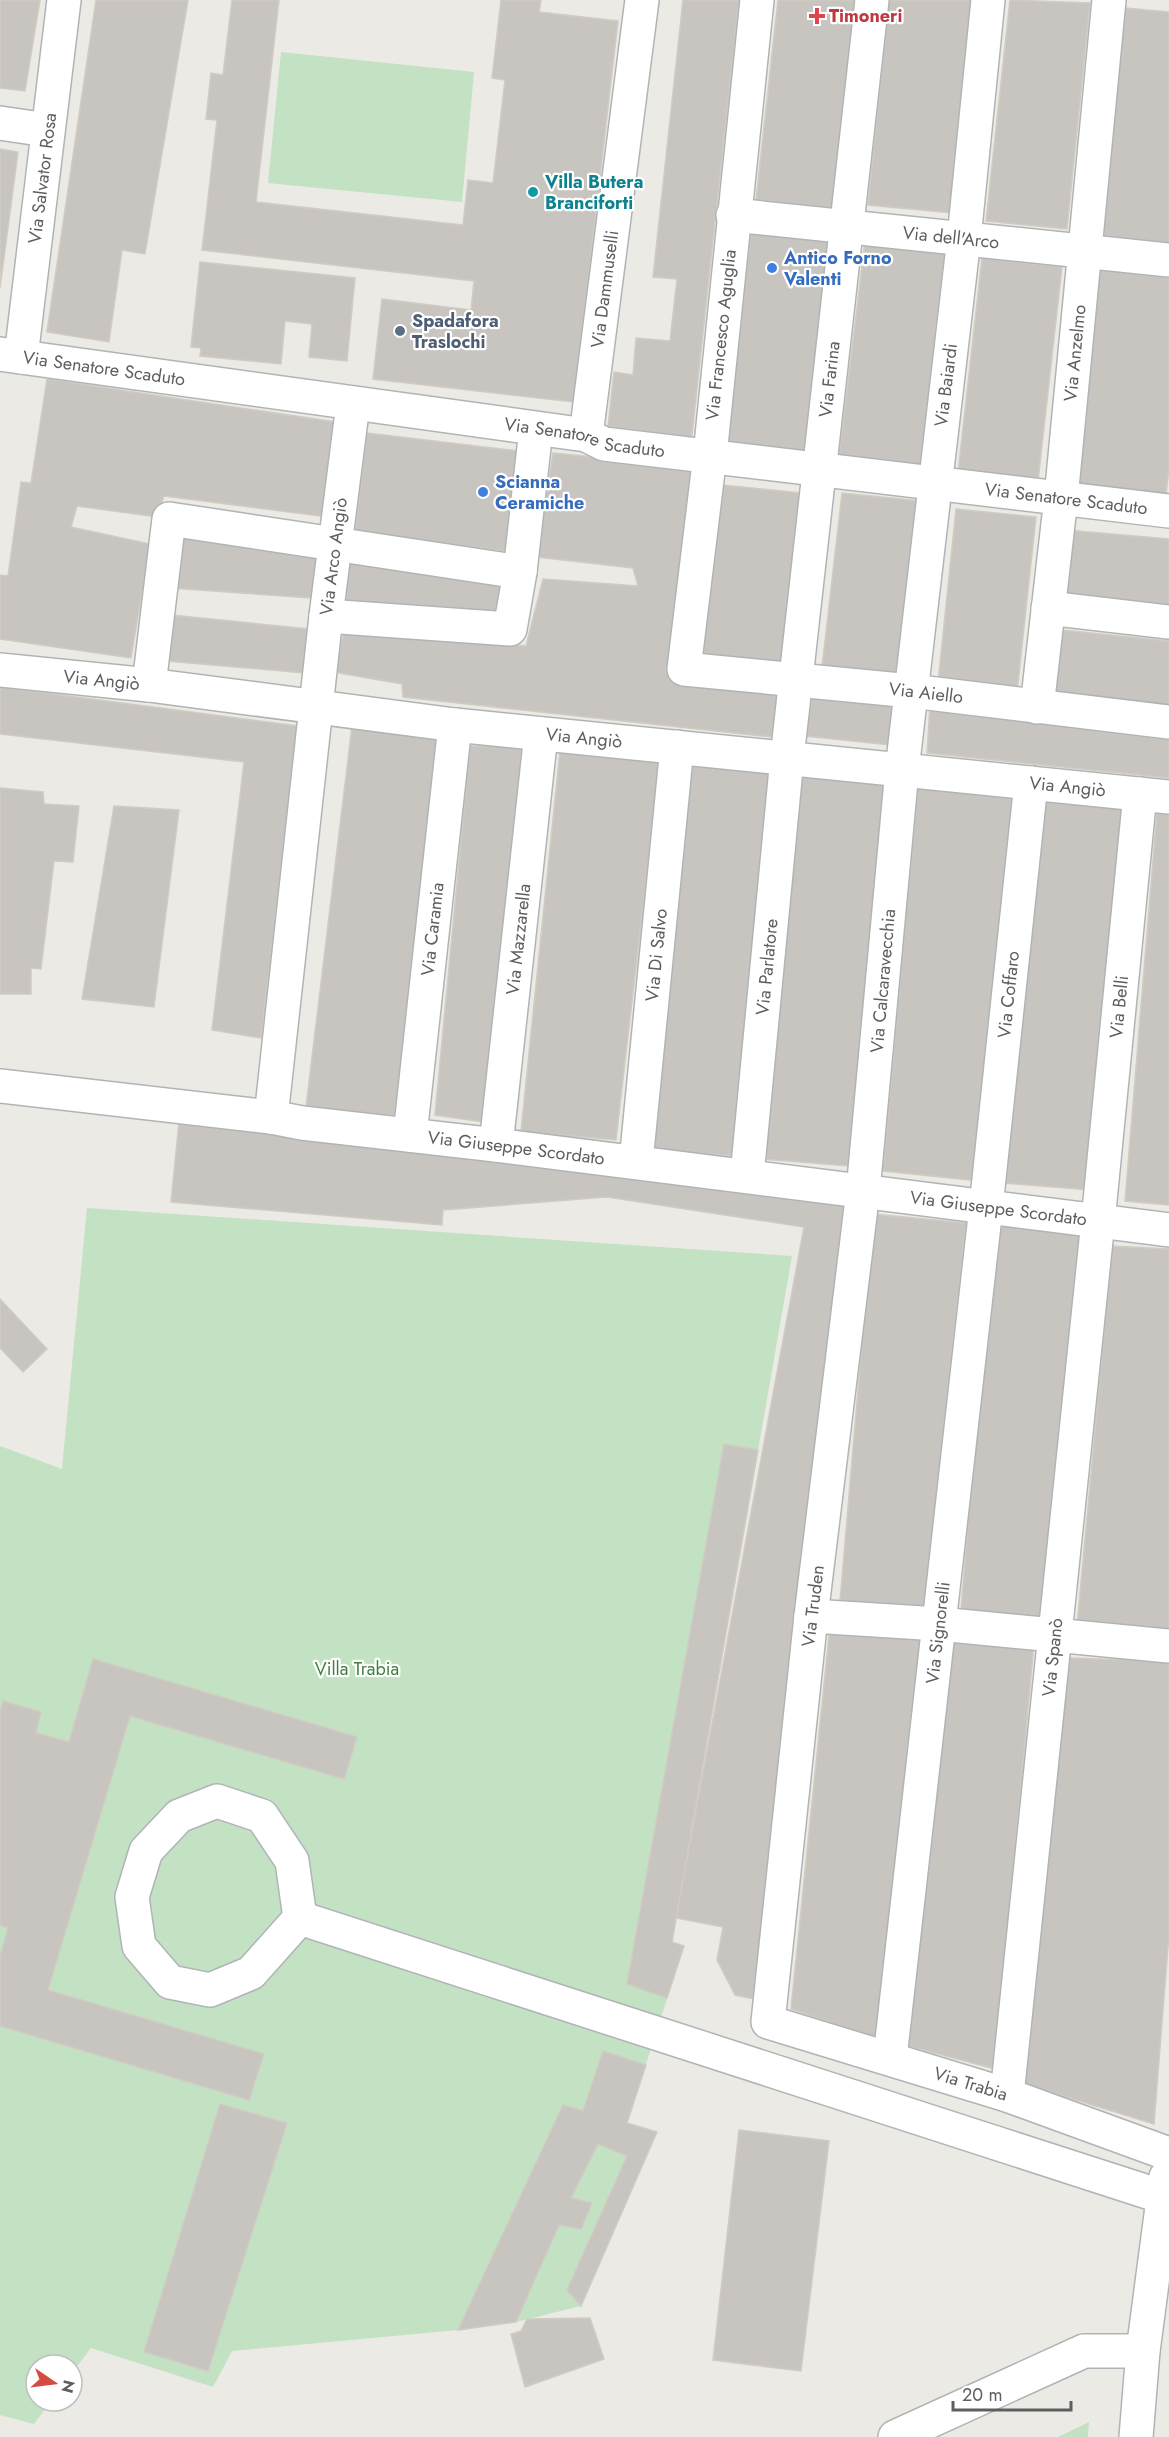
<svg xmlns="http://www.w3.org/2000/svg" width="1169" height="2437" viewBox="0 0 1169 2437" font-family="Jost,sans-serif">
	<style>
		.green { fill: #c3e1c3 }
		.building { fill: #c8c5c0; stroke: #d0ccc3; stroke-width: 1.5 }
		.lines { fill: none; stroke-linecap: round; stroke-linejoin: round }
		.minor-casing { stroke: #b1b4b7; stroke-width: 36 }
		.minor { stroke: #fff; stroke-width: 33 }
		.health-dot { fill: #e0444e; stroke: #fff; stroke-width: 2 }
		.culture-dot { fill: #0f9aa8; stroke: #fff; stroke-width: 2 }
		.shop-dot { fill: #3f7fe0; stroke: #fff; stroke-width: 2 }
		.service-dot { fill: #5c6f8a; stroke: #fff; stroke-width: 2 }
		.labels { text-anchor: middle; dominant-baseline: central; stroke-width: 4.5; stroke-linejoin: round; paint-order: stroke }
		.health-label { font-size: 18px; font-weight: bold; fill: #be3a42; stroke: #fff; text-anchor: start }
		.street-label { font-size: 18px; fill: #5c5f62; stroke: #fff }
		.culture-label { font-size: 18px; font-weight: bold; fill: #0d838f; stroke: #fff; text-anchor: start }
		.shop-label { font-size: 18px; font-weight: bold; fill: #366cbe; stroke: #fff; text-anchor: start }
		.service-label { font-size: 18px; font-weight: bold; fill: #4e5e75; stroke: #fff; text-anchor: start }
		.park-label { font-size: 18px; fill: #3f7e41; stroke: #fff }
	</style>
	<rect width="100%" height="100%" fill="#eceae4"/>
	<!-- green -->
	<g class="green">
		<path d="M 281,52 L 474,72 L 462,202 L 268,183 Z"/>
		<path d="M 87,1208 L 792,1256 L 672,1942 L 684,1946 L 627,2123 L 657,2132 L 581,2306 L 516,2322 L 458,2330 L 232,2351 L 213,2387 L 91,2348 L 72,2373 L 72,2365 L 36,2365 L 36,2401 L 51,2401 L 34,2424 L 0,2415 L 0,1446 L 62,1469 Z"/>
		<path d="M 1089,2422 L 1088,2437 L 1058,2437 Z"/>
	</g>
	<!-- building -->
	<g class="building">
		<path d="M 0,0 L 40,0 L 25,91 L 0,88 Z"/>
		<path d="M 96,0 L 188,0 L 145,254 L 122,250 L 109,342 L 47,332 Z"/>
		<path d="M 232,0 L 279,0 L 256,202 L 463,225 L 468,180 L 493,183 L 505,80 L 492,78 L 501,0 L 541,0 L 539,12 L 618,21 L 574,402 L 373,379 L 382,299 L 471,310 L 474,281 L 202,250 L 217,120 L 206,119 L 211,73 L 223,75 Z"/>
		<path d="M 683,0 L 739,0 L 691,444 L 607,435 L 614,372 L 633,375 L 636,338 L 670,341 L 677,279 L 653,277 Z"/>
		<path d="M 778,0 L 857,0 L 833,208 L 756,200 Z"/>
		<path d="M 889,0 L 974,0 L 952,213 L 868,205 Z"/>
		<path d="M 1010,0 L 1090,3 L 1067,229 L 986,221 Z"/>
		<path d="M 1125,8 L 1169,12 L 1169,243 L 1102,236 Z"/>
		<path d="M 0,149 L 18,152 L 0,288 Z"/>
		<path d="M 751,234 L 830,242 L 806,456 L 727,447 Z"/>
		<path d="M 865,241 L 945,250 L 920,467 L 839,457 Z"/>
		<path d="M 982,258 L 1062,267 L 1038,481 L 958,473 Z"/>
		<path d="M 200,262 L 355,278 L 347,361 L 309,357 L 312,324 L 285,321 L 281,364 L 200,356 L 201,348 L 191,347 Z"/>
		<path d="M 1099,270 L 1169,278 L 1169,469 L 1166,494 L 1076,485 Z"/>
		<path d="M 47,379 L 342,423 L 327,517 L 164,496 L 157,517 L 77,506 L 71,527 L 150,544 L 131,658 L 0,639 L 0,575 L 8,576 L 21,482 L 31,483 Z"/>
		<path d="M 367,433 L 519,451 L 506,551 L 355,532 Z"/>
		<path d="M 553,453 L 696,467 L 676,678 L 787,692 L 780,738 L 403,697 L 402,684 L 333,672 L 345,630 L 526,646 L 543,579 L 638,586 L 633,568 L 537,557 Z"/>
		<path d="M 722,485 L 801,493 L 782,669 L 703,659 Z"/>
		<path d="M 842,493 L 920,501 L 901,676 L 822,667 Z"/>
		<path d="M 956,509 L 1036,517 L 1017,692 L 938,683 Z"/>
		<path d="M 1066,530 L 1169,539 L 1169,609 L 1060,599 Z"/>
		<path d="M 176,535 L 318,556 L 311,598 L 170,588 Z"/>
		<path d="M 349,562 L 507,581 L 501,621 L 346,604 Z"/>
		<path d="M 171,615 L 309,629 L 304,673 L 167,661 Z"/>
		<path d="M 1062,630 L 1169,641 L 1169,709 L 1055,698 Z"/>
		<path d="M 0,687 L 298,726 L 261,1038 L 212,1030 L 244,762 L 0,734 Z"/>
		<path d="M 812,698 L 895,703 L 890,745 L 805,736 Z"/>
		<path d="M 930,706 L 1169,736 L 1169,778 L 927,753 Z"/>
		<path d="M 352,726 L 437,732 L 399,1116 L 306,1107 Z"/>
		<path d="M 470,746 L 522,746 L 483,1122 L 435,1115 Z"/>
		<path d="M 560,751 L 660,759 L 616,1140 L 521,1131 Z"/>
		<path d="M 687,766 L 772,772 L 734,1156 L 648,1149 Z"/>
		<path d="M 802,776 L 887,783 L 849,1166 L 763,1159 Z"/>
		<path d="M 918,786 L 1017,798 L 979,1181 L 883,1171 Z"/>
		<path d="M 0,788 L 43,792 L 44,804 L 79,806 L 73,862 L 54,861 L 41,969 L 31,968 L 31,994 L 0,994 Z"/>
		<path d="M 1043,800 L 1128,807 L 1090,1190 L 1004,1183 Z"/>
		<path d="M 114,806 L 179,810 L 154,1007 L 82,999 Z"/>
		<path d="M 1157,812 L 1169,813 L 1169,1205 L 1125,1201 Z"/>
		<path d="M 179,1122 L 845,1200 L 832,1342 L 755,1999 L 735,1995 L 717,1960 L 723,1927 L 676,1918 L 804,1227 L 607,1197 L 443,1210 L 442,1225 L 171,1202 Z"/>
		<path d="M 873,1214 L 966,1223 L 924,1609 L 840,1601 Z"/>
		<path d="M 993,1223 L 1086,1233 L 1044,1618 L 961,1610 Z"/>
		<path d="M 1112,1246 L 1169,1249 L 1169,1634 L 1077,1626 Z"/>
		<path d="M 0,1299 L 47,1349 L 23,1372 L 0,1348 Z"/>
		<path d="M 724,1444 L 758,1450 L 672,1942 L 684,1946 L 667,1998 L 627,1984 Z"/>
		<path d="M 830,1626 L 923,1635 L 879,2039 L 791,2009 Z"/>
		<path d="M 942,1634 L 1034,1643 L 995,2069 L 908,2046 Z"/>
		<path d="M 1067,1658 L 1169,1661 L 1169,1934 L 1154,2124 L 1021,2083 Z"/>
		<path d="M 93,1659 L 357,1737 L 344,1779 L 130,1716 L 48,1990 L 264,2054 L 249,2100 L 0,2026 L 0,1956 L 8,1928 L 0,1925 L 0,1711 L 3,1701 L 41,1712 L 36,1733 L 69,1742 Z"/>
		<path d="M 603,2051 L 646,2065 L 627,2123 L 657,2132 L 581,2306 L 567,2290 L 627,2156 L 598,2144 L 571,2198 L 592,2203 L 581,2229 L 559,2225 L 516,2322 L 458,2330 L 563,2105 L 583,2111 Z"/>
		<path d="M 220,2104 L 287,2123 L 208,2371 L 144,2352 Z"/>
		<path d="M 739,2130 L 829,2141 L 801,2371 L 713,2360 Z"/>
		<path d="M 590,2318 L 604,2359 L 525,2387 L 511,2334 L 521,2331 L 527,2319 Z"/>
	</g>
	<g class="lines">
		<defs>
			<g id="minor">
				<path id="s1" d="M 757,0 L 710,455 L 684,669 L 911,691 L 1169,722"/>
				<path id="s2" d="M 988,0 L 964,238 L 902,770 L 863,1191 L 811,1616 L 768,2022 L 1007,2095 L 1169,2154"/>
				<path d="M 0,123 L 47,130"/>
				<path id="s3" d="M 733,215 L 1169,260"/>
				<path id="s4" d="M 0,354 L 586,435 L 604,444 L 1169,511"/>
				<path id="s5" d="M 21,357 L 64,0"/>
				<path id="s6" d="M 586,435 L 642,0"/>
				<path d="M 1048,608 L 1169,622"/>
				<path d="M 326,616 L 510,629 L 520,572 L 536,429"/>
				<path id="s7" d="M 0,670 L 149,685 L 455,725 L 1169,797"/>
				<path d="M 149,685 L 169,519 L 520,572"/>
				<path id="s8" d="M 1037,707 L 1061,498 L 1109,0"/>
				<path id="s9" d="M 0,1086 L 271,1117 L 302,1123 L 496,1145 L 1169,1230"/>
				<path id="s10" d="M 271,1117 L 326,616 L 353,404"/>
				<path id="s11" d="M 410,1135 L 455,725"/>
				<path id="s12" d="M 496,1145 L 541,734"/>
				<path id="s13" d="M 636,1162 L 677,747"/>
				<path id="s14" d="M 747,1176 L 787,758 L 872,0"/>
				<path d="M 811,1616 L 939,1624 L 1169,1646"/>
				<path d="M 217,1801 L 262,1816 L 292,1861 L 300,1918 L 251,1973 L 210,1990 L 170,1982 L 139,1946 L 132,1897 L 146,1851 L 179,1816 Z"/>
				<path d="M 300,1918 L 1163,2197"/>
				<path id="s15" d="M 890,2058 L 986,1207 L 1031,783"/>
				<path id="s16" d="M 1007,2095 L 1098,1221 L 1140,794"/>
				<path d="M 895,2437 L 1084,2351 L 1143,2351"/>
				<path d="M 1136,2437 L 1143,2351 L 1166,2177"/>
			</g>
		</defs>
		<!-- minor casing -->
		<use href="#minor" class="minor-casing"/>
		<!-- minor -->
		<use href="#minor" class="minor"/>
	</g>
	<!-- markers -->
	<path class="health-dot" d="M814 7h6v6h6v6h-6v6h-6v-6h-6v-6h6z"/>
	<circle class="culture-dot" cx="533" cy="192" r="6"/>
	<g class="shop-dot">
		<circle cx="772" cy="268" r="6"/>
		<circle cx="483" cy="492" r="6"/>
	</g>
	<circle class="service-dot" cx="400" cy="331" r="6"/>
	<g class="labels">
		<!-- health labels -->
		<g class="health-label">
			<text x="829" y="16">Timoneri</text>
		</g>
		<!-- street labels -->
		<g class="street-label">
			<text stroke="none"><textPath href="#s5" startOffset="180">Via Salvator Rosa</textPath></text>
			<text stroke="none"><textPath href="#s3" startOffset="219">Via dell'Arco</textPath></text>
			<text stroke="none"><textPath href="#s6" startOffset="147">Via Dammuselli</textPath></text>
			<text transform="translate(721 335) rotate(-84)">Via Francesco Aguglia</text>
			<text stroke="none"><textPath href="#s8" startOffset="356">Via Anzelmo</textPath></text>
			<text stroke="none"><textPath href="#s4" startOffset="105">Via Senatore Scaduto</textPath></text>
			<text stroke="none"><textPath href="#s14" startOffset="801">Via Farina</textPath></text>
			<text transform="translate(946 385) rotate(-83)">Via Baiardi</text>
			<text stroke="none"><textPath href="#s4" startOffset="591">Via Senatore Scaduto</textPath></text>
			<text stroke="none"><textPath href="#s4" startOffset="1077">Via Senatore Scaduto</textPath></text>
			<text stroke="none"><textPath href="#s10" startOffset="564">Via Arco Angiò</textPath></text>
			<text stroke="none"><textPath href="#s7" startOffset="102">Via Angiò</textPath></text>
			<text stroke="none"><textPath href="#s1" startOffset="916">Via Aiello</textPath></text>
			<text stroke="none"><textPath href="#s7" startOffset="588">Via Angiò</textPath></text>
			<text stroke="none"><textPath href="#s7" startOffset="1074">Via Angiò</textPath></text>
			<text stroke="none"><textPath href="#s11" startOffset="207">Via Caramia</textPath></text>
			<text stroke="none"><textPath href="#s12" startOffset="207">Via Mazzarella</textPath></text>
			<text stroke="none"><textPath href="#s13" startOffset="208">Via Di Salvo</textPath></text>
			<text stroke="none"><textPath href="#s14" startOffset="210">Via Parlatore</textPath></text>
			<text transform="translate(883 981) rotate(-85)">Via Calcaravecchia</text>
			<text stroke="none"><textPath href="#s15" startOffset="1070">Via Coffaro</textPath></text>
			<text stroke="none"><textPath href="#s16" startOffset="1094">Via Belli</textPath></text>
			<text stroke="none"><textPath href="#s9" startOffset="520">Via Giuseppe Scordato</textPath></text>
			<text stroke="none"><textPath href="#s9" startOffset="1006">Via Giuseppe Scordato</textPath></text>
			<text transform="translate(813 1606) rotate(-83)">Via Truden</text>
			<text stroke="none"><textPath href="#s15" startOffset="428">Via Signorelli</textPath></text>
			<text stroke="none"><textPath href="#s16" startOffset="440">Via Spanò</textPath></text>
			<text stroke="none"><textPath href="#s2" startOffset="2246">Via Trabia</textPath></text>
		</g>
		<!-- culture labels -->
		<g class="culture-label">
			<text x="545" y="182">Villa Butera<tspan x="545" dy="21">Branciforti</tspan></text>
		</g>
		<!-- shop labels -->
		<g class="shop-label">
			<text x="784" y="258">Antico Forno<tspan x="784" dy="21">Valenti</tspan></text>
			<text x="495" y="482">Scianna<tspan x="495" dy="21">Ceramiche</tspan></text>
		</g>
		<!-- service labels -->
		<g class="service-label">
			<text x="412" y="321">Spadafora<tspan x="412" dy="21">Traslochi</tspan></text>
		</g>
		<!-- park labels -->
		<g class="park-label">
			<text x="357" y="1669">Villa Trabia</text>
		</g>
	</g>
	<!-- north arrow -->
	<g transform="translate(54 2383) rotate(104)"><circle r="28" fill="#ffffff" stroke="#bebfc0" stroke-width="1.5"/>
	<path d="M0-4.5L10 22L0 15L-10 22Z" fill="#d44b42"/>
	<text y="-9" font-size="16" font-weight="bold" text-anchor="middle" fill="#5c5f62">N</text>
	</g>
	<!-- scale -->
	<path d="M953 2401v9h118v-9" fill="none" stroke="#5c5f62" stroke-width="3"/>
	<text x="962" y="2401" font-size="18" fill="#5c5f62" stroke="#ffffff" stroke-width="4.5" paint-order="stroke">20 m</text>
</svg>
